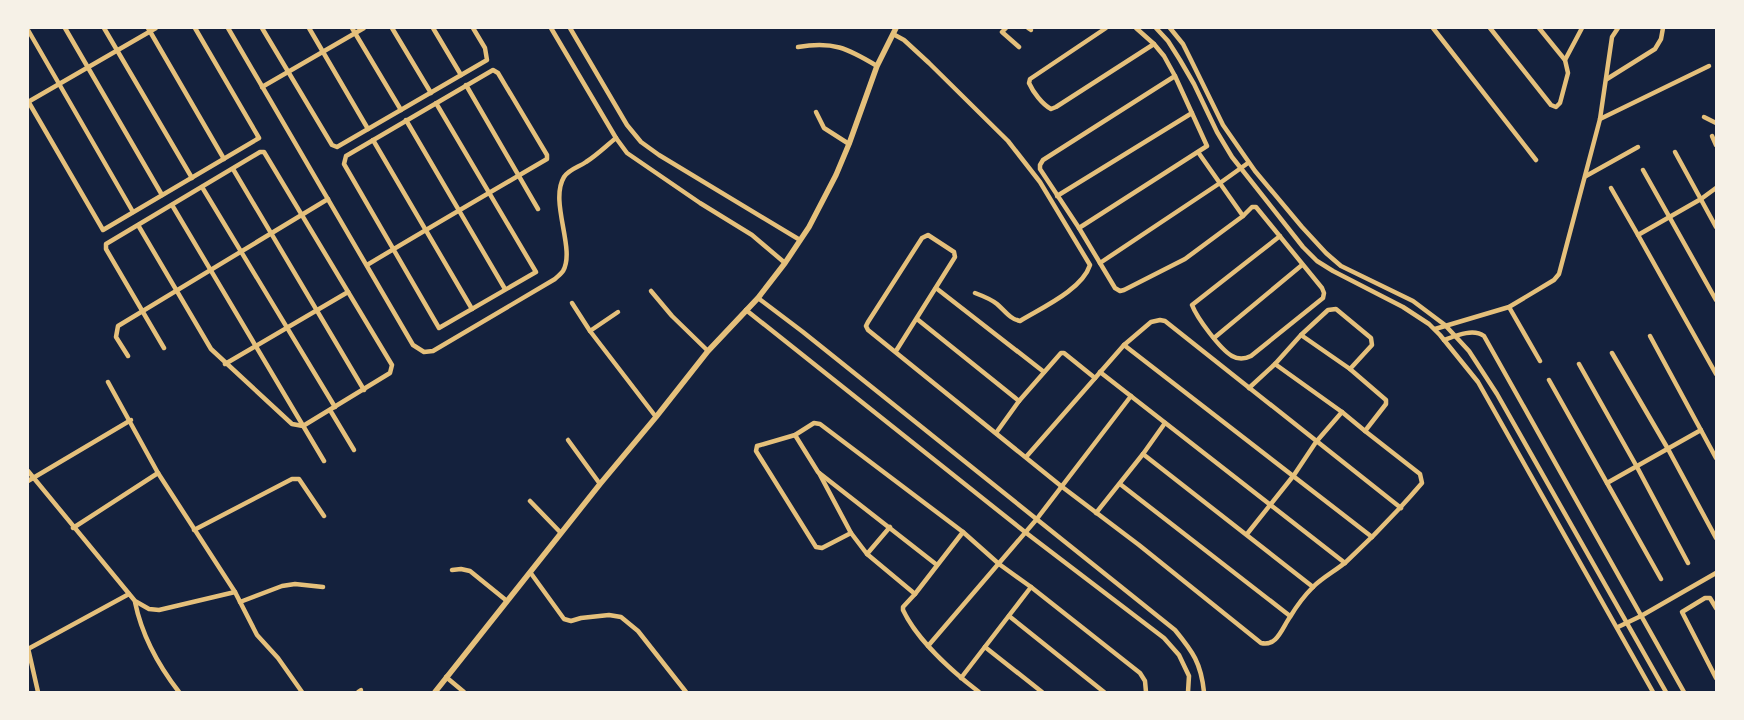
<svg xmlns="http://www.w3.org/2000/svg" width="1744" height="720" viewBox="0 0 1744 720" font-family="'Fira Sans Condensed',sans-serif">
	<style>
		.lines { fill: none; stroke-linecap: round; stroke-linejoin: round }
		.minor { stroke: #e5c07b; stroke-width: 4.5 }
		.tertiary { stroke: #e5c07b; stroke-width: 5.5 }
	</style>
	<rect width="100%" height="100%" fill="#14213d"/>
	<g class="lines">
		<!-- minor -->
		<g class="minor">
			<path d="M 65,28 L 162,195"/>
			<path d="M 104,28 L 192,178"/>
			<path d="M 148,28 L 224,159"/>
			<path d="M 228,28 L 413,345 L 424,352 L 433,351 L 555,279 C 557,277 561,274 563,271 C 576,249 549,202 564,177 C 569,169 579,167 586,162 C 597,155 606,146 616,138"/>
			<path d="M 262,28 L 332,145 L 337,147 L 487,60 L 485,48 L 473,28"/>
			<path d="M 309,28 L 368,129"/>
			<path d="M 352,28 L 401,110"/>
			<path d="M 392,28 L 431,93"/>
			<path d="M 433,28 L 461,75"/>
			<path d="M 551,28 L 616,138 L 627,153 L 700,203 L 752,235 L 785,263"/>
			<path d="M 570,28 L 627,125 L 641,142 L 659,155 L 800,240"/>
			<path d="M 1006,28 L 1002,32 L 1019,47"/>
			<path d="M 1028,28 L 1031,30"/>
			<path d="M 1106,28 L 1030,79 L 1029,83 C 1033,92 1042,104 1051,109 L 1056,107 L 1154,44"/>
			<path d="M 1136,28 L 1154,44 L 1164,56 L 1175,76 L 1207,146 L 1079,228 L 1100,263 L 1220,183 L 1248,163"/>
			<path d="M 1156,28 L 1168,41 L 1180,60 L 1194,84 L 1217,132 L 1232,157 L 1303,247 L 1317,261 L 1333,271 L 1403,307 L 1429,324 L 1440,335 L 1478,382 L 1653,692"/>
			<path d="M 1170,28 L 1183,44 L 1191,60 L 1223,125 L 1255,171 L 1302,227 L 1326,253 L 1341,266 L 1413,301 L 1445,325 L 1469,351 L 1497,394 L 1666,692"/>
			<path d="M 1433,28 L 1536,160"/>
			<path d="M 1490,28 L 1551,105 L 1556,107 L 1560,103 L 1568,73 L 1565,60 L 1582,28"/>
			<path d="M 1539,28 L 1565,60"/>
			<path d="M 28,30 L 133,212"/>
			<path d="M 893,34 L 904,40 L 929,63 L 1008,141 L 1040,182 L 1090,265 C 1082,290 1041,308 1020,321 C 1010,319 1005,311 997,304 C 991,299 983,296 975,293"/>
			<path d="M 798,47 C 833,41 847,48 877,66"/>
			<path d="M 1607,79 L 1655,49 L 1661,39 L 1663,28"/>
			<path d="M 466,85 L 538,209"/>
			<path d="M 262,87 L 364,28"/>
			<path d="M 28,101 L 103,230 L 259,138 L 195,28"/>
			<path d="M 28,102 L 156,28"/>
			<path d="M 816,112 L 824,128 L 849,144"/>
			<path d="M 1704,117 L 1716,123"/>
			<path d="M 1600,119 L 1709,66"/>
			<path d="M 406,120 L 505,289"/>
			<path d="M 1712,136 L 1716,145"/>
			<path d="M 373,140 L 472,309"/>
			<path d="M 1198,152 L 1243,216"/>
			<path d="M 1675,152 L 1716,227"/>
			<path d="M 233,169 L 364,390"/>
			<path d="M 1643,170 L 1716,300"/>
			<path d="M 1586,176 L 1638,147"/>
			<path d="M 202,187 L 335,407"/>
			<path d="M 1611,188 L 1638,235"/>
			<path d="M 1716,188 L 1701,199 L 1638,235 L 1716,374"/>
			<path d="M 1057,196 L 1192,113"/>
			<path d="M 172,205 L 324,461"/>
			<path d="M 138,225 L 211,349 L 292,424 L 303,426 L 390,373 L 392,365 L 264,152 L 260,152 L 106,244 L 106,249 L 164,348"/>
			<path d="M 1079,228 L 1040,169 L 1040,165 L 1043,160 L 1175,76"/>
			<path d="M 1100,263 L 1115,288 L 1120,291 L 1124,290 L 1185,259 L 1243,216 L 1252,207 L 1256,207 L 1322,288 L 1324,293 L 1323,298 L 1251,356 C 1245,359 1239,360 1232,356 C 1220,349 1197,318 1192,305 L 1280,236"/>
			<path d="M 367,265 C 427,229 487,194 547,159 L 547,155 L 498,73 L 493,70 L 346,156 L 344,164 L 439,328 L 536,272 L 436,103"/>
			<path d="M 936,288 L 1044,372"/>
			<path d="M 651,291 L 672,316 L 708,351"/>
			<path d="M 758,298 L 803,332 L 1175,630 C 1193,652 1201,663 1204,692"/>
			<path d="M 572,303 L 590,331 L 656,417"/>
			<path d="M 1509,307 L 1540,361"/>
			<path d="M 746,310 L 1025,532 L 1164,638 L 1179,655 L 1189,676 L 1188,692"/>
			<path d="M 917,319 L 1019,401"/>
			<path d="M 1435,329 L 1509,307 L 1554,280 L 1559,274 L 1600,119 L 1612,37 L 1618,28"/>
			<path d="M 590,331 L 618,312"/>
			<path d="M 1301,335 L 1350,369"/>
			<path d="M 1650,336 L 1716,458"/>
			<path d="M 1214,338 L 1302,265"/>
			<path d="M 1444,340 C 1455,336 1473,328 1484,336 L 1684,692"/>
			<path d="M 1124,345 L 1372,537"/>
			<path d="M 896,351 L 955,257 L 954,252 L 928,235 L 922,238 L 868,322 L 866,326 L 868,330 L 1061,486 L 1139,545 L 1261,643 C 1277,647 1282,628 1290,617 C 1296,607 1305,595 1313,587 C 1323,577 1337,570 1347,561 C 1374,536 1398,511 1422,483 L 1420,474 L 1365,431 L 1386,404 L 1386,400 L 1350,369 L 1372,345 L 1371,338 L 1336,309 L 1328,310 L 1301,335 L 1275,364 L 1249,388"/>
			<path d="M 1612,353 L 1668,449 L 1716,538"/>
			<path d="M 128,356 L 116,337 L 118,326 L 328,199"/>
			<path d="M 225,364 L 348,292"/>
			<path d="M 1275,364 L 1342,412 L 1365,431"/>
			<path d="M 1579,364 L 1637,467 L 1688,563"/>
			<path d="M 1100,372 L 1345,563"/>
			<path d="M 1549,380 L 1661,579"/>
			<path d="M 108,382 L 158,473 L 235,592 L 257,635 L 278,658 L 302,692"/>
			<path d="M 330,410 L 354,450"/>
			<path d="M 996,433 L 1019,401 L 1061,353 L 1064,353 L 1095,378"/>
			<path d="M 795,435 L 818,472 L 937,565"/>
			<path d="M 568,440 L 600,484"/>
			<path d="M 1143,454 L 1313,587"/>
			<path d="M 1026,457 L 1124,345 L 1151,322 L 1160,320 L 1165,321 L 1401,508"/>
			<path d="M 28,471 L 135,601 L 149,609 L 159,610 L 235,592"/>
			<path d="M 819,473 L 851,533 L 867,554 L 915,594"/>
			<path d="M 28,481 L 131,420"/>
			<path d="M 1607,483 L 1701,430"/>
			<path d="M 1120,484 L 1290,616"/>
			<path d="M 530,501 L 561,533"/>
			<path d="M 1096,513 L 1143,454 L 1165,423"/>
			<path d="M 73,528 L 158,473"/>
			<path d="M 194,530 L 292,479 L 299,479 L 324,516"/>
			<path d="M 963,532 L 915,594 L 903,607 L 903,610 C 917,640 953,672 979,692"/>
			<path d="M 851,533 L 822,548 L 816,547 L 756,451 L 757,446 L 795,435 L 814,423 L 820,424 L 963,532 L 999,564 L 1031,587 L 1140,673 L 1145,681 L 1146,692"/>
			<path d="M 1247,534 L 1294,475 L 1316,442 L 1342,412"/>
			<path d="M 867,554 L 890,527"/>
			<path d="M 452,570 L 461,569 L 470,571 L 507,601"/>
			<path d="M 530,572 L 564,619 L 571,621 L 581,618 L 609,615 L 621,617 L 638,631 L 686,692"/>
			<path d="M 135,602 C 142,636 158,665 179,692"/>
			<path d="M 240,602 L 282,586 L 295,584 L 323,587"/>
			<path d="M 1716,608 L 1710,598 L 1705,598 L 1682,612 L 1716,678"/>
			<path d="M 1009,616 L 1104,692"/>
			<path d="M 1618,627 L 1641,616 L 1716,573"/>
			<path d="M 928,646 L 1036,520 L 1131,396"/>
			<path d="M 985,647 L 1042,692"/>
			<path d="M 28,648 L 38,692"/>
			<path d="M 28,649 L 129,594"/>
			<path d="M 446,677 L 464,692"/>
			<path d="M 961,678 L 1031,587"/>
			<path d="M 358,692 L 361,690"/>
		</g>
		<!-- tertiary -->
		<path class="tertiary" d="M 435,692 L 600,484 L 656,417 L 708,351 L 758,298 L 785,263 L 809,227 L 836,175 L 849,144 L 877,66 L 896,28"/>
	</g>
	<!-- border -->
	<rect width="1744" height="720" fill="none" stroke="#f6f1e7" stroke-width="58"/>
</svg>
